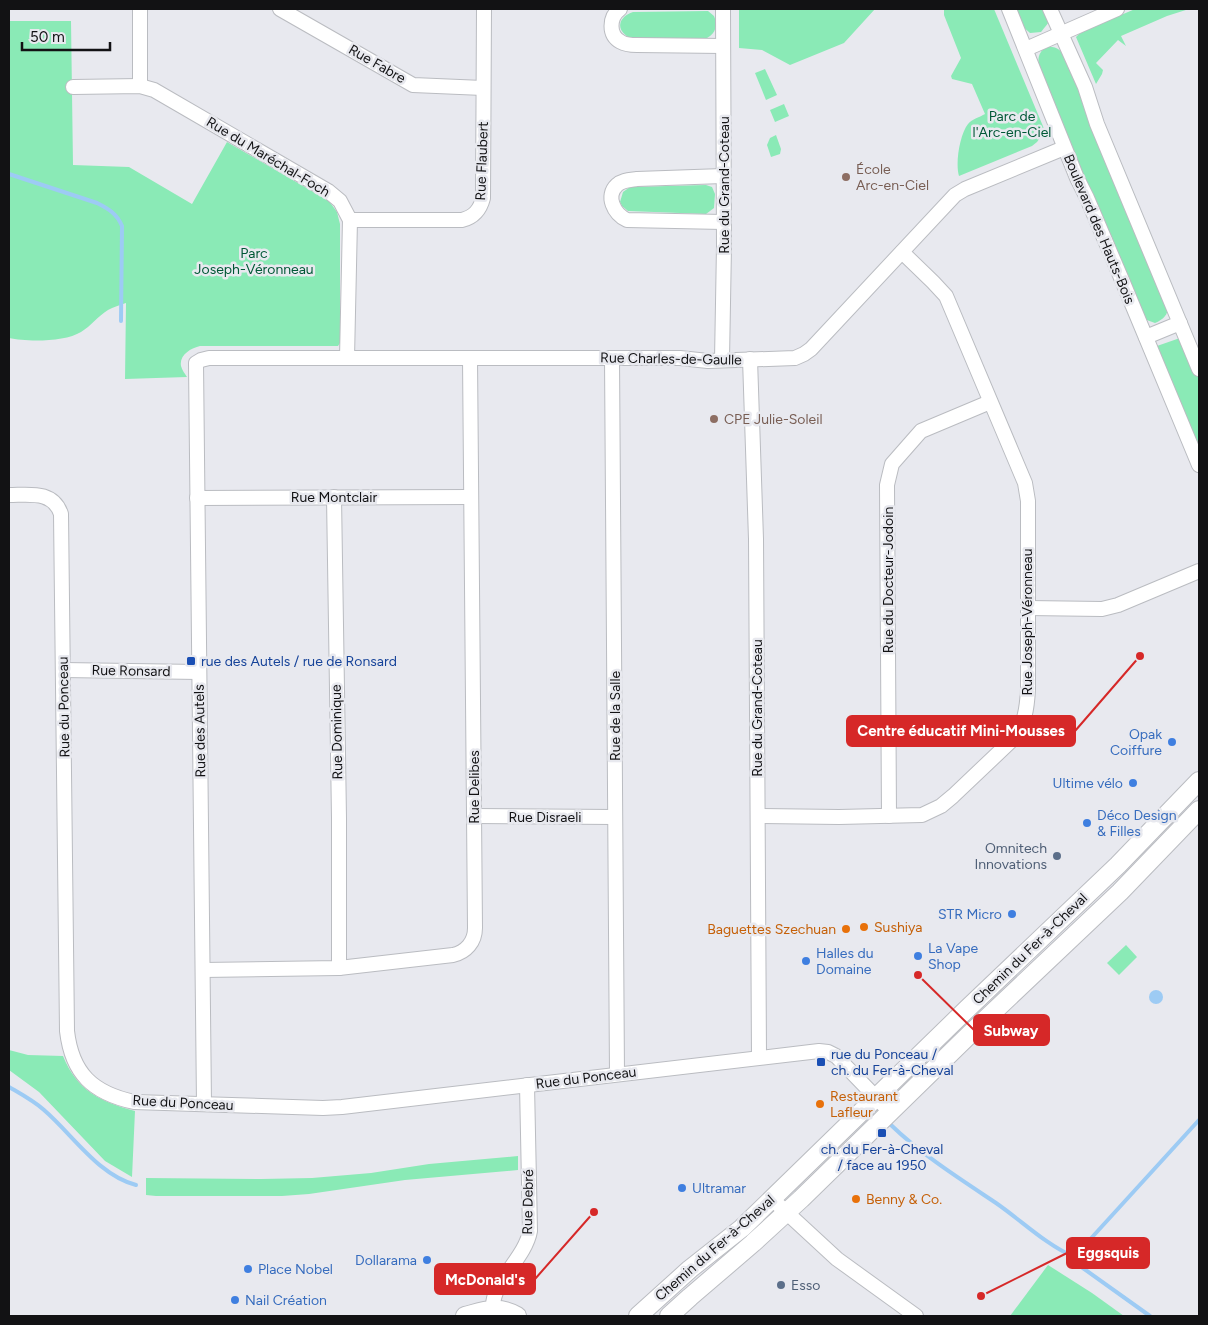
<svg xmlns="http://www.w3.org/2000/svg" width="1208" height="1325" viewBox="0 0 1208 1325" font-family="Figtree,sans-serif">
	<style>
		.green { fill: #8aeab6 }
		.water { fill: #9dcbf4 }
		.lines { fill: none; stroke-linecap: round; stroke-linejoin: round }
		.stream { stroke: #9dcbf4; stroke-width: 4 }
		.minor-casing { stroke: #babcc1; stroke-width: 16 }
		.tertiary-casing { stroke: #babcc1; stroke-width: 20 }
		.minor { stroke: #fff; stroke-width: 14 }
		.tertiary { stroke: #fff; stroke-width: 18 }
		.education-dot { fill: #8d6e63; stroke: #e8e9ef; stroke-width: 2 }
		.transit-dot { fill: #1a4fb4; stroke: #e8e9ef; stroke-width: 2 }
		.shop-dot { fill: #3f7fe0; stroke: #e8e9ef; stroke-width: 2 }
		.service-dot { fill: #5c6f8a; stroke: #e8e9ef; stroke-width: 2 }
		.food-dot { fill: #e8710a; stroke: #e8e9ef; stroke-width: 2 }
		.labels { text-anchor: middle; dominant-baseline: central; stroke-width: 5; stroke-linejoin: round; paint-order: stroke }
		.street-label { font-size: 14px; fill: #121214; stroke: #e8e9ef }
		.park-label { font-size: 14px; fill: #005836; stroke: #e8e9ef }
		.education-label { font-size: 14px; fill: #785e54; stroke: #e8e9ef; text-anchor: start }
		.transit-label { font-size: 14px; fill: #164399; stroke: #e8e9ef; text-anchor: start }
		.shop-label { font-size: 14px; fill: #366cbe; stroke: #e8e9ef; text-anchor: start }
		.service-label { font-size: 14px; fill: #4e5e75; stroke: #e8e9ef; text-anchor: end }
		.food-label { font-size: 14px; fill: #c56008; stroke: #e8e9ef; text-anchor: start }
		.leader { fill: none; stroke: #d62828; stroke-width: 2 }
		.callout-dot { fill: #d62828; stroke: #e8e9ef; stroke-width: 2 }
		.callout { fill: #d62828; stroke: #d62828; stroke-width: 2 }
		.callout-label { font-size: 15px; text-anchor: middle; font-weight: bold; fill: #fff }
	</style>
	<rect width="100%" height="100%" fill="#e8e9ef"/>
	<!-- green -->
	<g class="green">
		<path d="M 739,9 L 875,9 L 844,43 L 790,65 L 762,50 L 739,48 Z"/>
		<path d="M 944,9 L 994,9 L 1045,131 L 1037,142 L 1032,146 L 959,176 C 955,163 960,134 968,124 C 972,119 980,117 985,114 L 972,84 L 952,79 L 951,76 L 961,58 L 944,15 Z"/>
		<path d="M 1015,9 L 1046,9 L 1049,22 L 1041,32 L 1030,33 L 1022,26 Z"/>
		<path d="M 1135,9 L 1189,9 L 1167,16 L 1121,36 L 1126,46 L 1118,40 L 1096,63 L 1103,70 L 1102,74 L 1096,84 L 1076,37 L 1079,34 L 1086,30 Z"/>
		<path d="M 708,11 L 714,16 C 718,25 716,33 707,38 L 630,38 C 615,30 618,17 633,12 Z"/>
		<path d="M 9,21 L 71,21 L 73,165 L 129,167 L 192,204 L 227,142 L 329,201 L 337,212 L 340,224 L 340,343 L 338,346 L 200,346 C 191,348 179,355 181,366 C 182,370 185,374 187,377 L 125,379 L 126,303 C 120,305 113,307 108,310 C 98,316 91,326 81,332 C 65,342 27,342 9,338 Z"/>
		<path d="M 1046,47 C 1057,46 1061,50 1066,59 L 1168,304 C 1169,314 1164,319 1155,323 L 1144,319 L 1141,314 L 1040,69 C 1037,59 1038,53 1046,47 Z"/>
		<path d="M 765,69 L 777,95 L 766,100 L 755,73 Z"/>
		<path d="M 784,104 L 789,116 L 775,122 L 770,110 Z"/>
		<path d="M 776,135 L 781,149 L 780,154 L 771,157 L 767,145 L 770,138 Z"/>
		<path d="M 706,185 L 712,187 L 715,194 L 714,208 L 706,214 L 628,211 L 622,206 L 620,202 L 623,192 L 630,187 Z"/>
		<path d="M 1180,338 L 1184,343 L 1199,380 L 1199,455 L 1157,350 L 1157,346 Z"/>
		<path d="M 1126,945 L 1137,957 L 1119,975 L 1107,963 Z"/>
		<path d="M 9,1050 L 28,1055 L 63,1056 C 77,1091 101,1102 135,1111 L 132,1177 L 105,1161 L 39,1092 L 9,1070 Z"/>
		<path d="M 518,1156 L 518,1170 L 405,1180 L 309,1194 L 282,1196 L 156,1196 L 146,1195 L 146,1178 L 261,1179 L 312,1178 L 371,1173 L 429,1164 Z"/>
		<path d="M 1048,1265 L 1092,1293 L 1124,1316 L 1010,1316 Z"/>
	</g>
	<!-- water -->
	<circle class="water" cx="1156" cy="997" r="7"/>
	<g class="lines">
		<!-- stream -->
		<g class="stream">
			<path d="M 9,174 L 97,203 C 109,209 117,214 122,226 L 121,321"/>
			<path d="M 9,1087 C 21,1094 34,1101 44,1110 C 73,1135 98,1175 136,1185"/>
			<path d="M 891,1125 C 922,1155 960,1179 996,1203 C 1022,1221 1045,1244 1074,1257"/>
			<path d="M 1150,1316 L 1080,1266 L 1074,1257 L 1199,1120"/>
		</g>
		<defs>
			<g id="minor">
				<path d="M 280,9 L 413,85 L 483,88"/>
				<path d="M 620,9 C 609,17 608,35 621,42 C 626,45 632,45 637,45 L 723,46"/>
				<path d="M 1009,9 L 1077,178 L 1087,198 L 1122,280 L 1199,465"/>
				<path d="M 1050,9 L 1085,87 L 1097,124 L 1199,369"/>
				<path d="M 1026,49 L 1117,9"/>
				<path d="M 140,86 L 140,9"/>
				<path d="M 73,87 L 140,86 L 154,90 L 328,191 L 340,201 L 350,220 L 347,358"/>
				<path d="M 723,176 L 637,179 C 630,180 622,180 617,185 C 605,196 614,214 627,220 L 723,222"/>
				<path d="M 350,220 L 462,220 C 474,217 480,210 483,198 L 484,9"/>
				<path d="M 1146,337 L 1180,323"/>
				<path d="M 612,358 L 617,1074"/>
				<path d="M 750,359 L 756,539 L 759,1057"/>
				<path d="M 722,360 L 724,246 L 723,9"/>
				<path d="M 9,495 C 29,495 53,490 61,514 L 67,1031 C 72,1074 93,1093 134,1102 L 323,1108 L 342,1107 L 819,1051 L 828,1052 L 836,1056 L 890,1112"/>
				<path d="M 334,497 L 339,818 L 339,968"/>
				<path d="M 197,498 L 471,497"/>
				<path d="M 1028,608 L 1102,609 L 1118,605 L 1199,571"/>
				<path d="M 63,670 L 199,672"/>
				<path d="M 475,816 L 615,817"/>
				<path d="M 758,816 L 839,817 L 922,815 L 941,806 L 953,796 L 1012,740 C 1025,724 1027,709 1028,689 L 1028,501 L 1025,483 L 946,296 L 933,282 L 902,252"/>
				<path d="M 889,816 L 887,485 L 892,464 L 921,431 L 990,402"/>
				<path d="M 203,970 L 339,968 L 453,955 C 466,952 475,942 475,928 L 470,358"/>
				<path d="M 204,1104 L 196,363 L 201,360 L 209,358 L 680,358 L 708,361 L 795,358 L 804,354 L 811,349 L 955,195 L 965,189 L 1064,148"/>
				<path d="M 772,1199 L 837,1259 L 916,1316"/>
				<path d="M 493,1309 C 491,1282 525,1259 530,1231 L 527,1085"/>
			</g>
			<g id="tertiary">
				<path d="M 465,1316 C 484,1311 498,1305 517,1316"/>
				<path d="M 638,1316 L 690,1269 L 742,1228 L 967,1009 L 1118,865 L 1199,781"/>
				<path d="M 669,1316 L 690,1297 L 753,1243 L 801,1199 L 970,1034 L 1120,892 L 1199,810"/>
			</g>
		</defs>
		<!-- minor casing -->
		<use href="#minor" class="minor-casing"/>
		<!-- tertiary casing -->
		<use href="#tertiary" class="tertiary-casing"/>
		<!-- minor -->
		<use href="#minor" class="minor"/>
		<!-- tertiary -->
		<use href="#tertiary" class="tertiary"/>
	</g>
	<!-- markers -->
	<g class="education-dot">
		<circle cx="846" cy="177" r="5"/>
		<circle cx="714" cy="419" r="5"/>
	</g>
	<g class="transit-dot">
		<rect x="186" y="656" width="10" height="10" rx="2.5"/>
		<rect x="816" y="1057" width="10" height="10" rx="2.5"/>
		<rect x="877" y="1128" width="10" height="10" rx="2.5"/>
	</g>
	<g class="shop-dot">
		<circle cx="1172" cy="742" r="5"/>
		<circle cx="1133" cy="783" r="5"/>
		<circle cx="1087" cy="823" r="5"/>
		<circle cx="1012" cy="914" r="5"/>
		<circle cx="918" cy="956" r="5"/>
		<circle cx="806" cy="961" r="5"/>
		<circle cx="682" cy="1188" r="5"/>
		<circle cx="427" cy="1260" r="5"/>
		<circle cx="248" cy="1269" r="5"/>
		<circle cx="235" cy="1300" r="5"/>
	</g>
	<g class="service-dot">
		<circle cx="1057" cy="856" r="5"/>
		<circle cx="781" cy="1285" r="5"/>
	</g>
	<g class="food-dot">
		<circle cx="864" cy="927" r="5"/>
		<circle cx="846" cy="929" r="5"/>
		<circle cx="820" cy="1104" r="5"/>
		<circle cx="856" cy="1199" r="5"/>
	</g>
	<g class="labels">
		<!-- street labels -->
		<g class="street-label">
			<text transform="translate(377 64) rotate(30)">Rue Fabre</text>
			<text transform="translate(268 157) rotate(31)">Rue du Maréchal-Foch</text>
			<text transform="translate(482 161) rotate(-88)">Rue Flaubert</text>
			<text transform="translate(724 185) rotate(-90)">Rue du Grand-Coteau</text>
			<text transform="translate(1099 229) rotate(67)">Boulevard des Hauts-Bois</text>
			<text transform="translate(671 359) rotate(1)">Rue Charles-de-Gaulle</text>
			<text x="334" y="497">Rue Montclair</text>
			<text transform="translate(888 580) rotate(-90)">Rue du Docteur-Jodoin</text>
			<text transform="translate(1027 622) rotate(-90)">Rue Joseph-Véronneau</text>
			<text transform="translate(131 671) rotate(1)">Rue Ronsard</text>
			<text transform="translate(64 707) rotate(-91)">Rue du Ponceau</text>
			<text transform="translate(757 708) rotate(-90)">Rue du Grand-Coteau</text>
			<text transform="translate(615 716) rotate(-90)">Rue de la Salle</text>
			<text transform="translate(200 731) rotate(-91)">Rue des Autels</text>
			<text transform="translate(337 732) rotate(-91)">Rue Dominique</text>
			<text transform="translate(474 787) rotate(-90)">Rue Delibes</text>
			<text x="545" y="817">Rue Disraeli</text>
			<text transform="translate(1030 949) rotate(-44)">Chemin du Fer-à-Cheval</text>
			<text transform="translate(586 1078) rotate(-7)">Rue du Ponceau</text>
			<text transform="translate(183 1103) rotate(3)">Rue du Ponceau</text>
			<text transform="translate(528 1202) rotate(-89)">Rue Debré</text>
			<text transform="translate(715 1248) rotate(-41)">Chemin du Fer-à-Cheval</text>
		</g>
		<!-- park labels -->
		<g class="park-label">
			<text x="1012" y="116">Parc de<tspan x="1012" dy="16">l'Arc-en-Ciel</tspan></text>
			<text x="254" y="253">Parc<tspan x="254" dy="16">Joseph-Véronneau</tspan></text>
		</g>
		<!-- education labels -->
		<g class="education-label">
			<text x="856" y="169">École<tspan x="856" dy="16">Arc-en-Ciel</tspan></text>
			<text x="724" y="419">CPE Julie-Soleil</text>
		</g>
		<!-- transit labels -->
		<g class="transit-label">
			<text x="201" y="661">rue des Autels / rue de Ronsard</text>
			<text x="831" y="1054">rue du Ponceau /<tspan x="831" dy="16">ch. du Fer-à-Cheval</tspan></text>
			<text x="882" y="1149" text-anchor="middle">ch. du Fer-à-Cheval<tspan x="882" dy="16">/ face au 1950</tspan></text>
		</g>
		<!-- shop labels -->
		<g class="shop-label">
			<text x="1162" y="734" text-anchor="end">Opak<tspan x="1162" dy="16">Coiffure</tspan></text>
			<text x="1123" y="783" text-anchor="end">Ultime vélo</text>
			<text x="1097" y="815">Déco Design<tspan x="1097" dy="16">&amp; Filles</tspan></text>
			<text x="1002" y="914" text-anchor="end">STR Micro</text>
			<text x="928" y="948">La Vape<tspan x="928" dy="16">Shop</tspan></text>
			<text x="816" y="953">Halles du<tspan x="816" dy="16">Domaine</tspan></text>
			<text x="692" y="1188">Ultramar</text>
			<text x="417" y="1260" text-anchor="end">Dollarama</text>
			<text x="258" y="1269">Place Nobel</text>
			<text x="245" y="1300">Nail Création</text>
		</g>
		<!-- service labels -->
		<g class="service-label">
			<text x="1047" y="848">Omnitech<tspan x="1047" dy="16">Innovations</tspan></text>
			<text x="791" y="1285" text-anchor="start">Esso</text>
		</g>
		<!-- food labels -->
		<g class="food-label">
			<text x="874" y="927">Sushiya</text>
			<text x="836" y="929" text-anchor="end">Baguettes Szechuan</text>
			<text x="830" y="1096">Restaurant<tspan x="830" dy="16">Lafleur</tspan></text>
			<text x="866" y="1199">Benny &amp; Co.</text>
		</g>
	</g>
	<!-- callouts -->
	<path class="leader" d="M1140 656L1075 731M918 975L974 1030M981 1296L1067 1253M594 1212L535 1279"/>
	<g class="callout-dot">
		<circle cx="1140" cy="656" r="5"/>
		<circle cx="918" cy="975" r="5"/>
		<circle cx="981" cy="1296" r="5"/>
		<circle cx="594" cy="1212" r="5"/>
	</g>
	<g class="callout">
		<rect x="847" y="716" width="228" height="30" rx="5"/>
		<rect x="974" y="1015" width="75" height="30" rx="5"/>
		<rect x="1067" y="1238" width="82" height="30" rx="5"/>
		<rect x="435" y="1264" width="100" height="30" rx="5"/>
	</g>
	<g class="callout-label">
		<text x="961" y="736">Centre éducatif Mini-Mousses</text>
		<text x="1011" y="1036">Subway</text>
		<text x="1108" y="1258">Eggsquis</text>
		<text x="485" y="1285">McDonald's</text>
	</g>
	<!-- border -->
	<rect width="1208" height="1325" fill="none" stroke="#121214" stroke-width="20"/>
	<!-- scale -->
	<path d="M22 42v8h88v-8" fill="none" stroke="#121214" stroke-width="2.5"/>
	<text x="30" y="42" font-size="15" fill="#121214" stroke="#e8e9ef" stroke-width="4" paint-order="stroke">50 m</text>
</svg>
